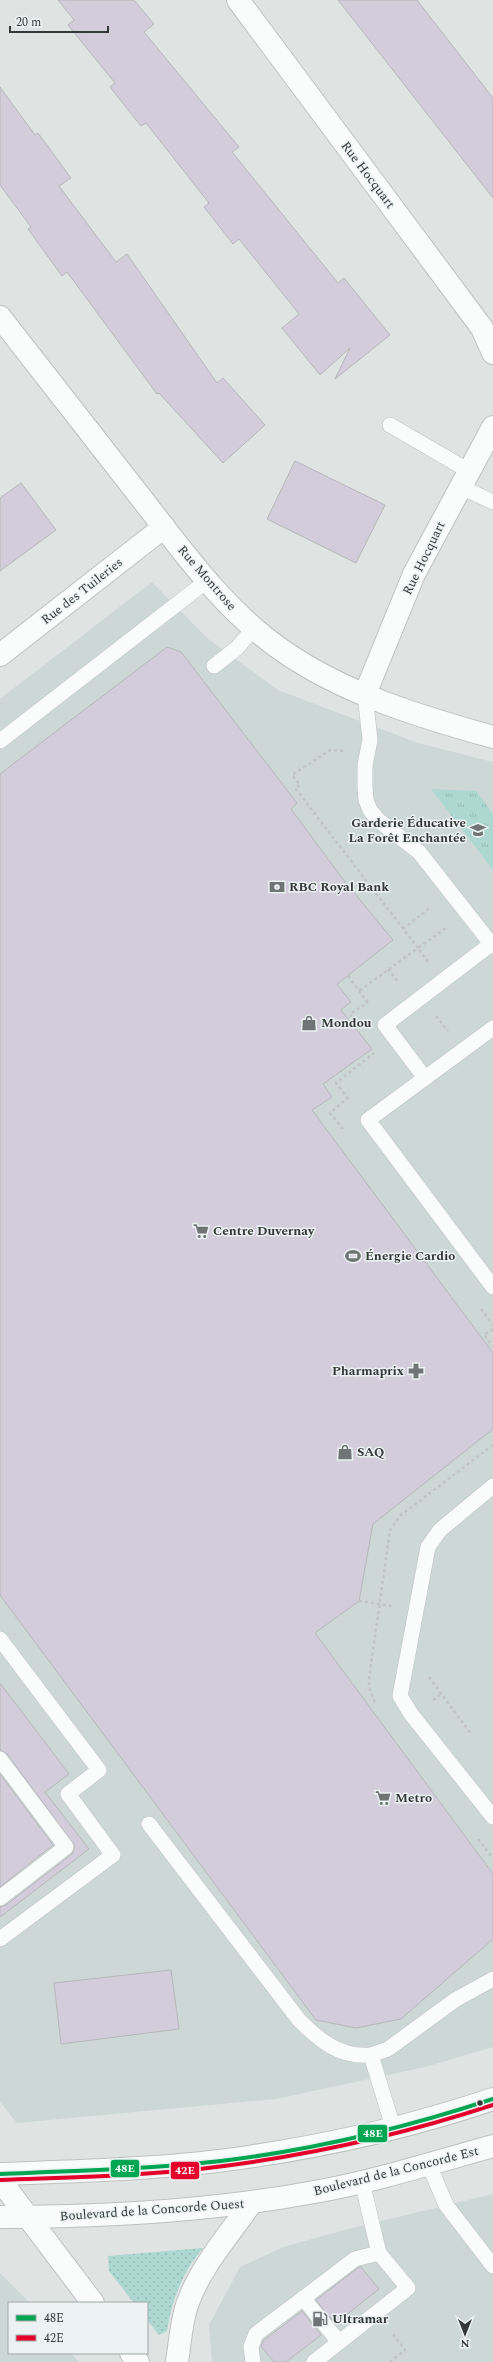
<svg xmlns="http://www.w3.org/2000/svg" width="493" height="2362" viewBox="0 0 493 2362" font-family="Spectral,serif">
	<style>
		.built { fill: #cdd8d6 }
		.grass { fill: url(#grass-dots) }
		.park { fill: url(#park-tufts) }
		.building { fill: #d3ccdb; stroke: #b6b7b8 }
		.lines { fill: none; stroke-linecap: round; stroke-linejoin: round }
		.lane-casing { stroke: #bdc1c0; stroke-width: 16 }
		.street-casing { stroke: #bdc1c0; stroke-width: 24 }
		.secondary-casing { stroke: #bdc1c0; stroke-width: 24 }
		.path { stroke: #c2c3c3; stroke-width: 2.5; stroke-dasharray: 3 3; stroke-linecap: butt }
		.lane { stroke: #fafbfb; stroke-width: 15 }
		.street { stroke: #fafbfb; stroke-width: 22 }
		.secondary { stroke: #fafbfb; stroke-width: 22 }
		.bus-1-casing { stroke: #ebf2f1; stroke-width: 7 }
		.bus-2-casing { stroke: #ebf2f1; stroke-width: 7 }
		.bus-1 { stroke: #00a651; stroke-width: 4 }
		.bus-2 { stroke: #e4002b; stroke-width: 4 }
		.bus-dot { fill: #353838; stroke: #ebf2f1; stroke-width: 1.5 }
		.labels { text-anchor: middle; dominant-baseline: central; stroke-width: 3; stroke-linejoin: round; paint-order: stroke }
		.street-label { font-size: 13px; fill: #353838; stroke: #ebf2f1 }
		.poi-label { font-size: 13px; font-weight: bold; fill: #353838; stroke: #ebf2f1; text-anchor: start }
		.line-badge { stroke: #ebf2f1; stroke-width: 1.5 }
		.badge-label { font-size: 11px; text-anchor: middle; font-weight: bold; fill: #fff }
	</style>
	<defs>
		<pattern id="grass-dots" width="8" height="8" patternUnits="userSpaceOnUse"><rect width="8" height="8" fill="#add7d1"/><path d="M2 2h.1M6 6h.1" fill="none" stroke="#95b9b4" stroke-width="1.8" stroke-linecap="round"/></pattern>
		<pattern id="park-tufts" width="24" height="20" patternUnits="userSpaceOnUse"><rect width="24" height="20" fill="#add7d1"/><path d="M3 7l-1-3M5 7V3M7 7l1-3M15 17l-1-3M17 17v-4M19 17l1-3" fill="none" stroke="#95b9b4"/></pattern>
	</defs>
	<rect width="100%" height="100%" fill="#dfe4e3"/>
	<!-- built -->
	<g class="built">
		<path d="M 152,582 L 207,638 L 278,690 L 418,743 L 493,762 L 493,2047 L 425,2067 L 276,2099 L 17,2123 L 0,2102 L 0,699 Z"/>
		<path d="M 493,2194 L 493,2362 L 212,2362 L 209,2325 L 240,2267 L 283,2247 L 348,2229 Z"/>
		<path d="M 0,2273 L 30,2303 L 9,2303 L 9,2353 L 71,2353 L 79,2362 L 0,2362 Z"/>
	</g>
	<!-- grass -->
	<path class="grass" d="M 203,2248 C 182,2273 172,2299 167,2331 L 159,2335 L 147,2320 L 147,2303 L 134,2303 L 109,2271 L 108,2256 Z"/>
	<!-- park -->
	<path class="park" d="M 431,789 L 476,791 L 493,814 L 493,870 Z"/>
	<!-- building -->
	<g class="building">
		<path d="M 58,0 L 134,0 L 154,24 L 144,32 L 239,147 L 232,152 L 338,283 L 344,278 L 390,335 L 335,379 L 350,348 L 320,375 L 282,328 L 299,314 L 239,239 L 233,244 L 204,207 L 209,203 L 146,123 L 141,126 L 110,87 L 115,83 L 68,25 L 74,20 Z"/>
		<path d="M 338,0 L 417,0 L 493,98 L 493,198 Z"/>
		<path d="M 0,87 L 35,135 L 38,133 L 71,178 L 59,186 L 116,262 L 127,254 L 217,383 L 223,378 L 265,425 L 223,463 L 159,393 L 157,394 L 67,272 L 62,276 L 28,229 L 31,227 L 0,185 Z"/>
		<path d="M 295,461 L 385,505 L 356,563 L 267,519 Z"/>
		<path d="M 21,483 L 56,530 L 0,571 L 0,498 Z"/>
		<path d="M 167,647 L 181,652 L 297,803 L 291,809 L 342,878 L 393,940 L 337,984 L 351,1002 L 341,1010 L 372,1049 L 323,1084 L 332,1097 L 312,1110 L 493,1353 L 493,1429 L 373,1524 L 359,1601 L 315,1633 L 493,1874 L 493,1939 L 401,2019 L 356,2028 L 316,2020 L 0,1595 L 0,774 Z"/>
		<path d="M 0,1683 L 69,1774 L 45,1792 L 89,1849 L 0,1917 L 0,1907 L 6,1905 L 72,1854 L 75,1846 L 7,1754 L 0,1750 Z"/>
		<path d="M 0,1774 L 53,1845 L 0,1887 Z"/>
		<path d="M 171,1970 L 179,2029 L 61,2044 L 54,1983 Z"/>
		<path d="M 359,2267 L 361,2267 L 379,2289 L 335,2324 L 316,2300 Z"/>
		<path d="M 302,2311 L 321,2335 L 286,2362 L 274,2362 L 261,2346 L 263,2341 Z"/>
	</g>
	<g class="lines">
		<defs>
			<g id="lane">
				<path d="M 390,425 L 469,471"/>
				<path d="M 461,487 L 493,502"/>
				<path d="M 214,666 L 237,648 L 254,628"/>
				<path d="M 365,694 L 370,740 L 365,765 L 365,787 L 366,800 L 370,810 L 378,820 L 419,852 L 493,946"/>
				<path d="M 0,741 L 208,580"/>
				<path d="M 493,1028 L 368,1120 L 493,1287"/>
				<path d="M 425,1078 L 385,1025 L 491,944"/>
				<path d="M 493,1486 L 440,1530 L 428,1547 L 400,1696 L 411,1714 L 493,1817"/>
				<path d="M 0,1639 L 99,1770 L 68,1794 L 113,1855 L 0,1939"/>
				<path d="M 0,1759 L 66,1847 L 0,1898"/>
				<path d="M 149,1824 L 299,2020 C 319,2040 340,2058 371,2055"/>
				<path d="M 393,2127 L 371,2055 L 388,2049 L 455,2000 L 493,1979"/>
				<path d="M 429,2165 L 446,2205 L 493,2266"/>
				<path d="M 303,2298 L 339,2342"/>
				<path d="M 253,2362 L 251,2347 L 256,2334 L 355,2259 L 379,2253"/>
				<path d="M 314,2362 L 408,2288 L 379,2253 L 362,2182"/>
			</g>
			<g id="street">
				<path d="M 238,0 L 482,328 L 493,353"/>
				<path d="M 0,317 C 47,378 95,438 142,499 C 184,553 226,612 283,651 C 345,694 421,717 493,737"/>
				<path d="M 0,655 L 164,527"/>
				<path d="M 365,694 L 414,574 L 493,427"/>
				<path d="M 0,2180 L 93,2303"/>
				<path d="M 131,2353 L 138,2362"/>
			</g>
			<g id="secondary">
				<path d="M 0,2174 C 84,2171 171,2169 254,2156 C 335,2144 416,2125 493,2099"/>
				<path d="M 0,2217 C 107,2217 214,2211 320,2191 C 379,2180 435,2162 493,2146"/>
				<path d="M 177,2362 C 180,2343 181,2323 187,2305 C 200,2267 229,2235 252,2202"/>
			</g>
		</defs>
		<!-- lane casing -->
		<use href="#lane" class="lane-casing"/>
		<!-- street casing -->
		<use href="#street" class="street-casing"/>
		<!-- secondary casing -->
		<use href="#secondary" class="secondary-casing"/>
		<!-- path -->
		<g class="path">
			<path d="M 343,751 L 330,750 L 292,775 L 300,785 L 295,788 L 418,948 L 359,991"/>
			<path d="M 403,929 L 431,907"/>
			<path d="M 428,962 L 418,948 L 447,927"/>
			<path d="M 388,969 L 399,983"/>
			<path d="M 348,976 L 369,1004"/>
			<path d="M 436,1016 L 448,1031"/>
			<path d="M 359,1027 L 350,1014 L 368,1003"/>
			<path d="M 348,1099 L 336,1083 L 374,1053"/>
			<path d="M 343,1129 L 330,1113 L 348,1098"/>
			<path d="M 481,1309 L 493,1325"/>
			<path d="M 493,1329 L 484,1335 L 493,1346"/>
			<path d="M 359,1601 L 391,1606"/>
			<path d="M 429,1677 L 471,1734"/>
			<path d="M 433,1700 L 441,1694"/>
			<path d="M 375,1702 L 369,1688 L 369,1679 L 390,1530 L 401,1515 L 493,1445"/>
			<path d="M 478,1839 L 493,1858"/>
			<path d="M 390,2362 L 405,2350 L 392,2333"/>
		</g>
		<!-- lane -->
		<use href="#lane" class="lane"/>
		<!-- street -->
		<use href="#street" class="street"/>
		<!-- secondary -->
		<use href="#secondary" class="secondary"/>
		<defs>
			<path id="bus-1" d="M 0,2174 C 74,2171 148,2169 221,2161 C 314,2150 405,2128 493,2099"/>
			<path id="bus-2" d="M 0,2180 C 75,2177 150,2176 224,2166 C 316,2154 405,2134 493,2105"/>
		</defs>
		<!-- bus-1 casing -->
		<use href="#bus-1" class="bus-1-casing"/>
		<!-- bus-2 casing -->
		<use href="#bus-2" class="bus-2-casing"/>
		<!-- bus-1 -->
		<use href="#bus-1" class="bus-1"/>
		<!-- bus-2 -->
		<use href="#bus-2" class="bus-2"/>
	</g>
	<!-- icons -->
	<defs>
		<symbol id="school-bare" viewBox="-9 -9 18 18"><path d="M0-5L7-2L0 1L-7-2ZM-4 1L0 2.5L4 1V4Q0 6-4 4Z" fill="#707474" stroke="#ebf2f1" stroke-width="2.5" paint-order="stroke"/></symbol>
		<symbol id="bank-bare" viewBox="-9 -9 18 18"><path d="M-6-4H6V4H-6ZM0-2.3a2.3 2.3 0 1 0 0 4.6a2.3 2.3 0 1 0 0-4.6Z" fill="#707474" stroke="#ebf2f1" stroke-width="2.5" paint-order="stroke"/></symbol>
		<symbol id="shop-bare" viewBox="-9 -9 18 18"><path d="M-5-2.5h2.3a2.7 3.5 0 0 1 5.4 0H5L5.5 6h-11ZM-1.5-2.5h3a1.5 2.3 0 0 0-3 0Z" fill="#707474" stroke="#ebf2f1" stroke-width="2.5" paint-order="stroke"/></symbol>
		<symbol id="supermarket-bare" viewBox="-9 -9 18 18"><path d="M-6-5.5h2.5l.6 2H6L4.5 2H-2.5L-4.4-4H-6ZM-1.5 3.2a1.3 1.3 0 1 0 .1 0ZM3 3.2a1.3 1.3 0 1 0 .1 0Z" fill="#707474" stroke="#ebf2f1" stroke-width="2.5" paint-order="stroke"/></symbol>
		<symbol id="stadium-bare" viewBox="-9 -9 18 18"><path d="M0-5a6.5 5 0 1 0 0 10a6.5 5 0 1 0 0-10ZM-3.5-1.8h7v3.6h-7Z" fill="#707474" stroke="#ebf2f1" stroke-width="2.5" paint-order="stroke"/></symbol>
		<symbol id="pharmacy-bare" viewBox="-9 -9 18 18"><path d="M-2-6h4v4h4v4h-4v4h-4v-4h-4v-4h4Z" fill="#707474" stroke="#ebf2f1" stroke-width="2.5" paint-order="stroke"/></symbol>
		<symbol id="fuel-bare" viewBox="-9 -9 18 18"><path d="M-5.5-6h7V0h2V4h1.3V-2.5L3-4.5l.8-.8L6-3V5H2.5V1h-1V6h-7ZM-4.2-4.7v3.2H.2V-4.7Z" fill="#707474" stroke="#ebf2f1" stroke-width="2.5" paint-order="stroke"/></symbol>
	</defs>
	<g fill-rule="evenodd">
		<use href="#school-bare" x="467" y="819" width="22" height="22"/>
		<use href="#bank-bare" x="266" y="876" width="22" height="22"/>
		<use href="#shop-bare" x="298" y="1012" width="22" height="22"/>
		<use href="#supermarket-bare" x="190" y="1220" width="22" height="22"/>
		<use href="#stadium-bare" x="342" y="1245" width="22" height="22"/>
		<use href="#pharmacy-bare" x="405" y="1360" width="22" height="22"/>
		<use href="#shop-bare" x="334" y="1441" width="22" height="22"/>
		<use href="#supermarket-bare" x="372" y="1787" width="22" height="22"/>
		<use href="#fuel-bare" x="309" y="2308" width="22" height="22"/>
	</g>
	<!-- markers -->
	<circle class="bus-dot" cx="480" cy="2103" r="3.5"/>
	<g class="labels">
		<!-- street labels -->
		<g class="street-label">
			<text transform="translate(368 175) rotate(53)">Rue Hocquart</text>
			<text transform="translate(424 558) rotate(-64)">Rue Hocquart</text>
			<text transform="translate(207 578) rotate(49)">Rue Montrose</text>
			<text transform="translate(82 591) rotate(-38)">Rue des Tuileries</text>
			<text transform="translate(396 2171) rotate(-14)">Boulevard de la Concorde Est</text>
			<text transform="translate(152 2210) rotate(-4)">Boulevard de la Concorde Ouest</text>
		</g>
		<!-- poi labels -->
		<g class="poi-label">
			<text x="466" y="823" text-anchor="end">Garderie Éducative<tspan x="466" dy="15">La Forêt Enchantée</tspan></text>
			<text x="289" y="887">RBC Royal Bank</text>
			<text x="321" y="1023">Mondou</text>
			<text x="213" y="1231">Centre Duvernay</text>
			<text x="365" y="1256">Énergie Cardio</text>
			<text x="404" y="1371" text-anchor="end">Pharmaprix</text>
			<text x="357" y="1452">SAQ</text>
			<text x="395" y="1798">Metro</text>
			<text x="332" y="2319">Ultramar</text>
		</g>
	</g>
	<g class="line-badge">
		<rect x="357" y="2124" width="31" height="19" rx="4" fill="#00a651"/>
		<rect x="110" y="2159" width="30" height="19" rx="4" fill="#00a651"/>
		<rect x="170" y="2161" width="30" height="19" rx="4" fill="#e4002b"/>
	</g>
	<g class="badge-label">
		<text x="373" y="2137">48E</text>
		<text x="125" y="2172">48E</text>
		<text x="185" y="2174">42E</text>
	</g>
	<!-- legend -->
	<rect x="8" y="2302" width="140" height="52" fill="#ebf2f1" stroke="#a2a8a7"/>
	<rect x="16" y="2315" width="20" height="6" fill="#00a651" stroke="#a2a8a7"/>
	<text x="44" y="2322" font-size="12" fill="#353838">48E</text>
	<rect x="16" y="2335" width="20" height="6" fill="#e4002b" stroke="#a2a8a7"/>
	<text x="44" y="2342" font-size="12" fill="#353838">42E</text>
	<!-- north arrow -->
	<g transform="translate(465 2334) rotate(180)" stroke="#ebf2f1" stroke-width="3" paint-order="stroke">
	<path d="M0-3L7 15L0 10L-7 15Z" fill="#353838"/>
	<text y="-6" font-size="11" font-weight="bold" text-anchor="middle" fill="#353838">N</text>
	</g>
	<!-- scale -->
	<path d="M10 26v6h98v-6" fill="none" stroke="#353838" stroke-width="2"/>
	<text x="16" y="26" font-size="12" fill="#353838" stroke="#ebf2f1" stroke-width="3" paint-order="stroke">20 m</text>
</svg>
